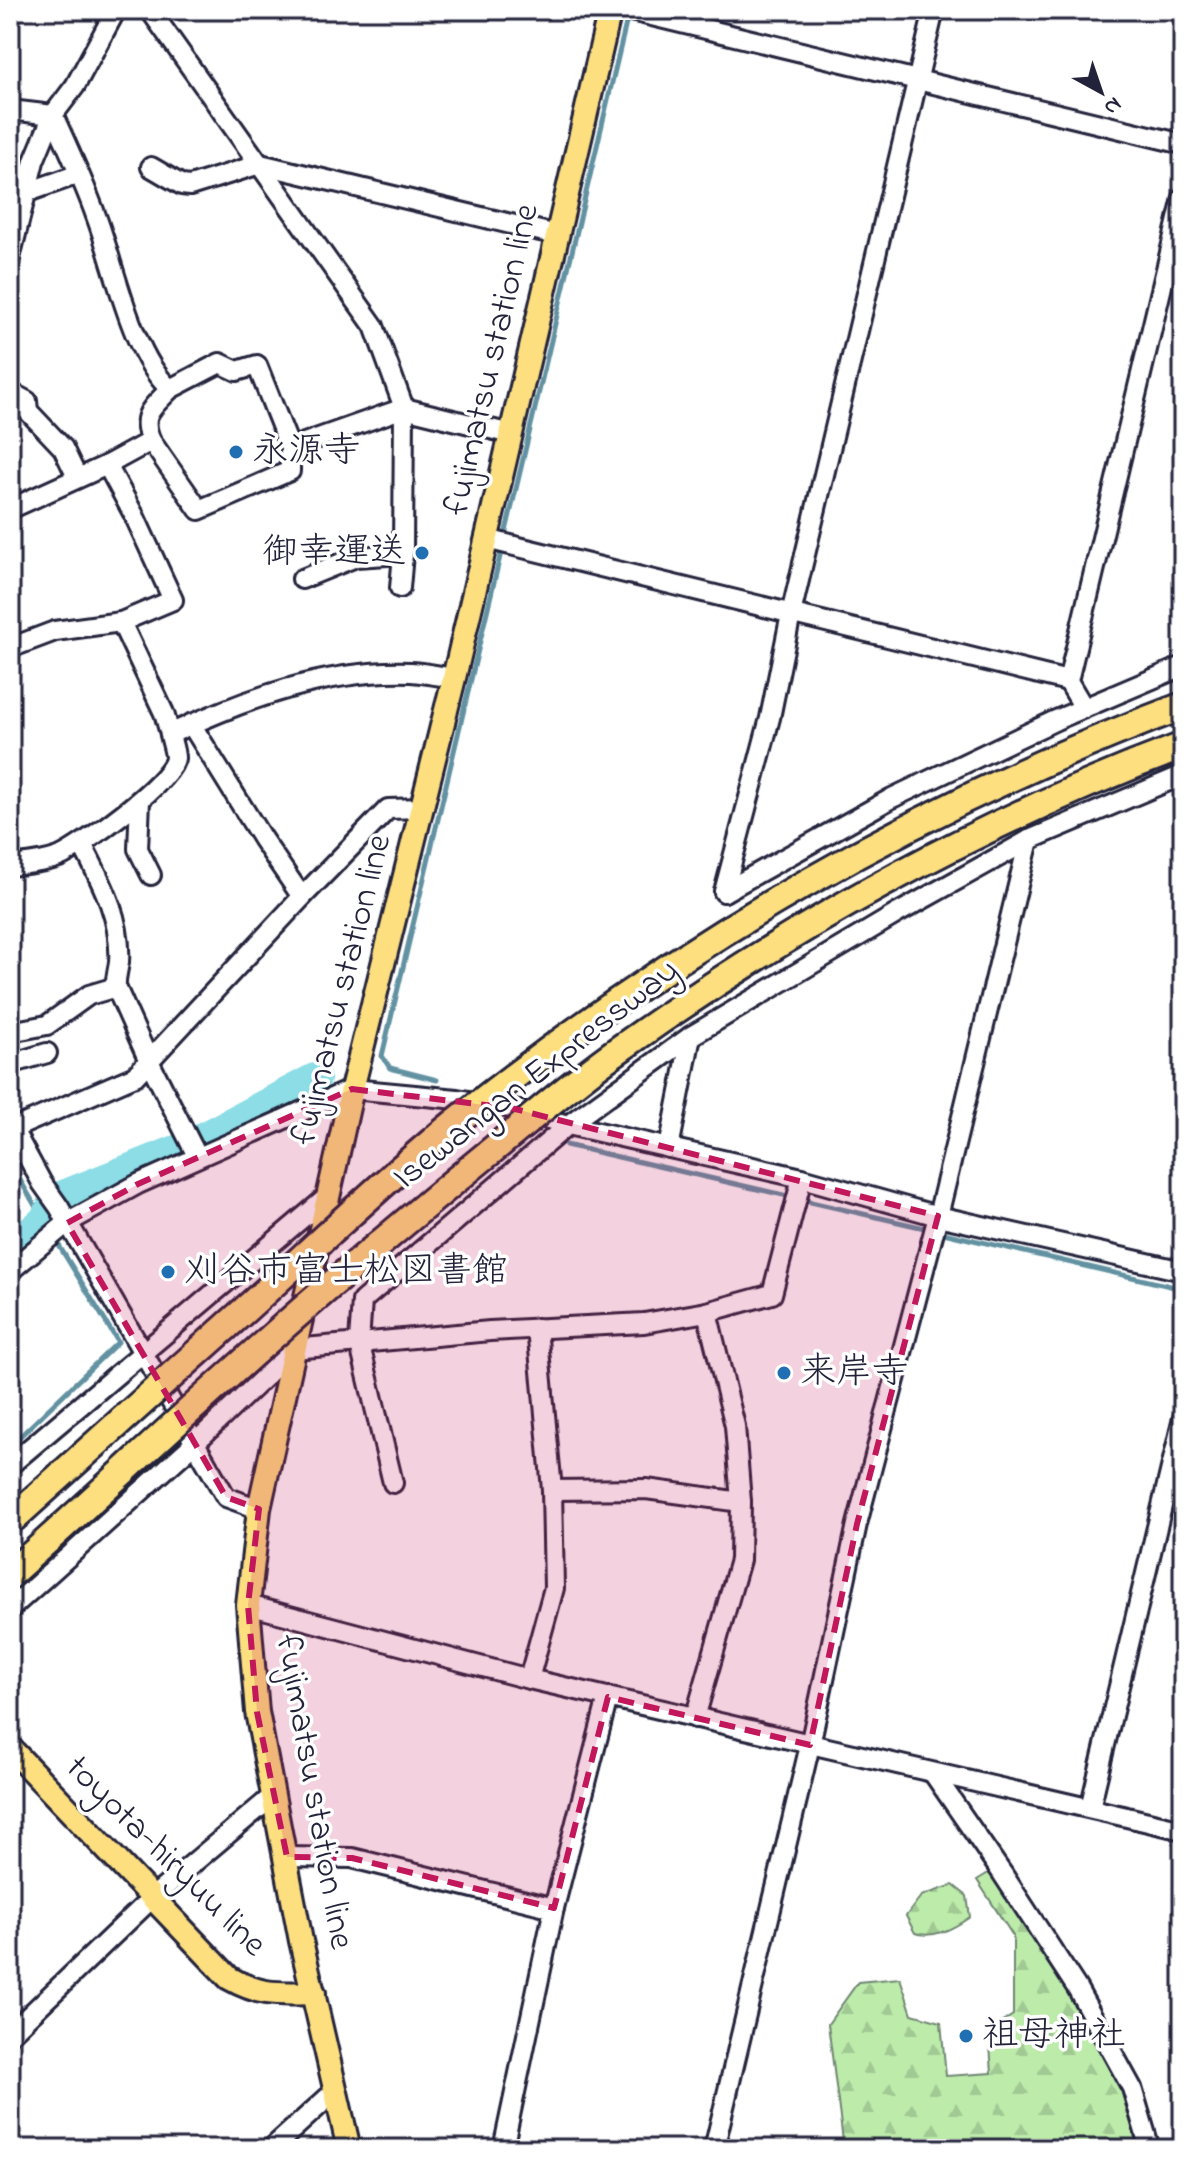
<svg xmlns="http://www.w3.org/2000/svg" width="1193" height="2159" viewBox="0 0 1193 2159" font-family="'Indie Flower','Klee One',sans-serif">
	<style>
		.forest { fill: url(#forest-firs); stroke: #6f8672; stroke-width: 2 }
		.lines { fill: none; stroke-linecap: round; stroke-linejoin: round }
		.stream { stroke: #6292a2; stroke-width: 5 }
		.river { stroke: #8cdde6; stroke-width: 32 }
		.minor-casing { stroke: #22223b; stroke-width: 24 }
		.major-casing { stroke: #22223b; stroke-width: 28 }
		.minor { stroke: #fff; stroke-width: 18 }
		.major { stroke: #fddf80; stroke-width: 22 }
		.highway-bridge-casing { stroke: #22223b; stroke-width: 32; stroke-linecap: butt }
		.highway-bridge { stroke: #fddf80; stroke-width: 26 }
		.marked { fill: #c2185b; fill-opacity: 0.2; stroke: #c2185b; stroke-width: 6; stroke-dasharray: 16 10; stroke-linejoin: round }
		.poi-dot { fill: #1f6fb2; stroke: #fff; stroke-width: 3 }
		.labels { text-anchor: middle; dominant-baseline: central; stroke-width: 7; stroke-linejoin: round; paint-order: stroke }
		.street-label { font-size: 36px; fill: #22223b; stroke: #fff }
		.poi-label { font-size: 36px; fill: #22223b; stroke: #fff; text-anchor: start }
	</style>
	<defs>
		<pattern id="forest-firs" width="22" height="20" patternUnits="userSpaceOnUse" patternTransform="scale(2)"><rect width="22" height="20" fill="#bcebaa"/><path d="M5 1l3.5 6h-7zM16 11l3.5 6h-7z" fill="#a1c993"/></pattern>
	</defs>
	<rect width="100%" height="100%" fill="#fff"/>
	<filter id="ink" filterUnits="userSpaceOnUse"><feTurbulence type="fractalNoise" baseFrequency=".0125" numOctaves="2"/><feDisplacementMap in="SourceGraphic" scale="16" xChannelSelector="R" yChannelSelector="G"/><feConvolveMatrix kernelMatrix="1 2 1 2 8 2 1 2 1" color-interpolation-filters="sRGB"/></filter>
	<g filter="url(#ink)">
		<!-- forest -->
		<g class="forest">
			<path d="M 990,1872 L 1066,1990 L 1122,2092 L 1137,2144 L 1127,2149 L 844,2149 L 828,2024 L 858,1982 L 900,1978 L 912,2014 L 941,2022 L 946,2076 L 992,2073 L 989,2031 L 1013,2015 L 1013,1936 L 977,1880 Z"/>
			<path d="M 953,1885 L 967,1896 L 970,1917 C 954,1928 935,1939 915,1933 L 906,1916 L 921,1896 Z"/>
		</g>
		<g class="lines">
			<!-- stream -->
			<g class="stream">
				<path d="M 437,1080 L 390,1068 L 382,1056 L 627,19"/>
				<path d="M 566,1145 L 792,1197"/>
				<path d="M 10,1163 L 50,1231"/>
				<path d="M 802,1200 L 929,1229"/>
				<path d="M 939,1232 L 1183,1289"/>
				<path d="M 10,1446 L 118,1342 L 55,1239"/>
			</g>
			<!-- river -->
			<path class="river" d="M 10,1251 L 44,1221 L 58,1198 L 186,1147 L 315,1079"/>
			<defs>
				<g id="minor">
					<path d="M 150,10 L 374,326 L 404,408 L 511,434"/>
					<path d="M 627,10 L 1183,144"/>
					<path d="M 10,110 L 53,115"/>
					<path d="M 151,167 L 182,185 L 190,186 L 260,164 L 557,235"/>
					<path d="M 25,193 L 79,174"/>
					<path d="M 10,258 L 34,161 L 53,115 L 75,86 L 116,10"/>
					<path d="M 10,392 L 27,401 L 28,411 L 63,448 L 77,477"/>
					<path d="M 151,441 L 199,510 L 290,471 L 290,448 L 257,365 L 237,371 L 220,363 L 170,389"/>
					<path d="M 290,448 L 404,408 L 403,554 L 400,588"/>
					<path d="M 10,509 L 107,465"/>
					<path d="M 486,539 L 1068,681"/>
					<path d="M 302,579 L 356,557 L 403,554"/>
					<path d="M 121,622 L 164,713 L 170,734 C 245,699 327,669 411,672 C 426,673 440,676 454,678"/>
					<path d="M 10,648 L 55,631 L 121,622 L 173,600 L 134,515 L 107,465 L 151,441 C 139,414 153,408 170,389 C 131,354 115,266 96,216 C 84,182 68,148 53,115"/>
					<path d="M 1084,708 L 1068,681 L 1183,198"/>
					<path d="M 191,724 L 263,840 L 302,897"/>
					<path d="M 140,800 L 138,849 L 151,875"/>
					<path d="M 82,844 C 101,881 122,919 119,962 C 118,971 115,978 116,987 L 149,1061 L 194,1150 L 195,1158"/>
					<path d="M 10,866 C 26,864 43,863 59,857 C 80,848 173,781 175,758 C 175,751 171,741 170,734"/>
					<path d="M 724,892 L 770,718 L 791,614 L 934,10"/>
					<path d="M 724,892 L 892,798 L 1056,720 L 1183,666"/>
					<path d="M 10,1032 L 47,1025 L 89,995 L 116,987"/>
					<path d="M 10,1064 L 47,1053"/>
					<path d="M 10,1124 L 42,1183 L 59,1207 L 226,1497 L 259,1509"/>
					<path d="M 10,1130 L 135,1076 L 302,897 L 388,809 L 423,808"/>
					<path d="M 669,1148 L 691,1036"/>
					<path d="M 10,1271 L 67,1223 L 138,1184 L 352,1089 L 457,1099 L 511,1108 L 568,1125 L 691,1036 L 898,913 L 1029,840 L 1183,775"/>
					<path d="M 10,1465 L 326,1198"/>
					<path d="M 393,1483 L 359,1341 L 362,1301 L 568,1125 L 802,1178 L 938,1216 L 1183,1271"/>
					<path d="M 552,1490 L 646,1489 L 741,1502"/>
					<path d="M 248,1605 L 529,1679 L 1183,1830"/>
					<path d="M 10,1609 L 196,1442 L 294,1349 L 490,1331 L 644,1323 L 707,1312 L 772,1294 L 802,1178"/>
					<path d="M 529,1679 L 554,1588 L 552,1490 L 537,1328"/>
					<path d="M 695,1718 L 740,1560 L 741,1502 L 735,1426 L 707,1312"/>
					<path d="M 933,1773 L 1002,1873 L 1077,1988 L 1132,2088 L 1150,2149"/>
					<path d="M 1090,1808 L 1183,1418"/>
					<path d="M 287,1857 L 352,1858 L 554,1908"/>
					<path d="M 10,2034 L 153,1897 L 274,1795"/>
					<path d="M 271,2149 L 335,2091"/>
					<path d="M 503,2149 L 554,1908 L 608,1697"/>
					<path d="M 714,2149 L 810,1745 L 857,1524 L 938,1216 L 1029,840"/>
				</g>
				<g id="major">
					<path d="M 10,1748 L 229,1978 C 261,1996 278,1994 314,1993"/>
					<path d="M 349,2149 L 301,1941 L 257,1712 L 248,1605 L 259,1509 L 352,1089 L 454,678 L 610,10"/>
				</g>
			</defs>
			<!-- minor casing -->
			<use href="#minor" class="minor-casing"/>
			<!-- major casing -->
			<use href="#major" class="major-casing"/>
			<!-- minor -->
			<use href="#minor" class="minor"/>
			<!-- major -->
			<use href="#major" class="major"/>
			<defs>
				<g id="highway-bridge">
					<path d="M 10,1521 C 89,1449 168,1379 247,1308 C 315,1247 381,1183 452,1125 C 670,949 920,804 1183,706"/>
					<path d="M 10,1574 C 99,1495 185,1413 274,1335 C 341,1275 410,1218 479,1161 C 526,1123 572,1082 621,1048 C 794,925 984,820 1183,746"/>
				</g>
			</defs>
			<!-- highway-bridge casing -->
			<use href="#highway-bridge" class="highway-bridge-casing"/>
			<!-- highway-bridge -->
			<use href="#highway-bridge" class="highway-bridge"/>
		</g>
	</g>
	<!-- marked area -->
	<path class="marked" d="M 352,1089 L 511,1108 L 938,1216 L 857,1524 L 810,1745 L 608,1697 L 554,1908 L 352,1858 L 287,1857 L 257,1712 L 248,1605 L 259,1509 L 226,1497 L 67,1223 L 138,1184 Z"/>
	<!-- markers -->
	<g class="poi-dot">
		<circle cx="236" cy="452" r="8"/>
		<circle cx="422" cy="553" r="8"/>
		<circle cx="168" cy="1272" r="8"/>
		<circle cx="784" cy="1373" r="8"/>
		<circle cx="966" cy="2036" r="8"/>
	</g>
	<g class="labels">
		<!-- street labels -->
		<g class="street-label">
			<text transform="translate(493 360) rotate(-77)">fujimatsu station line</text>
			<text transform="translate(343 990) rotate(-76)">fujimatsu station line</text>
			<text transform="translate(537 1075) rotate(-38)">Isewangan Expressway</text>
			<text transform="translate(313 1792) rotate(80)">fujimatsu station line</text>
			<text transform="translate(165 1857) rotate(45)">toyota-hiryuu line</text>
		</g>
		<!-- poi labels -->
		<g class="poi-label">
			<text x="252" y="452">永源寺</text>
			<text x="406" y="553" text-anchor="end">御幸運送</text>
			<text x="184" y="1272">刈谷市富士松図書館</text>
			<text x="800" y="1373">来岸寺</text>
			<text x="982" y="2036">祖母神社</text>
		</g>
	</g>
	<!-- margin -->
	<rect width="1193" height="2159" fill="none" stroke="#fff" stroke-width="40"/>
	<rect x="20" y="20" width="1153" height="2119" fill="none" stroke="#22223b" stroke-width="3" filter="url(#ink)"/>
	<!-- north arrow -->
	<g transform="translate(1101 92) rotate(140)" stroke="#ffffff" stroke-width="6" paint-order="stroke">
	<path d="M0-6L14 30L0 20L-14 30Z" fill="#22223b"/>
	<text y="-12" font-size="22" font-weight="bold" text-anchor="middle" fill="#22223b">N</text>
	</g>
</svg>
